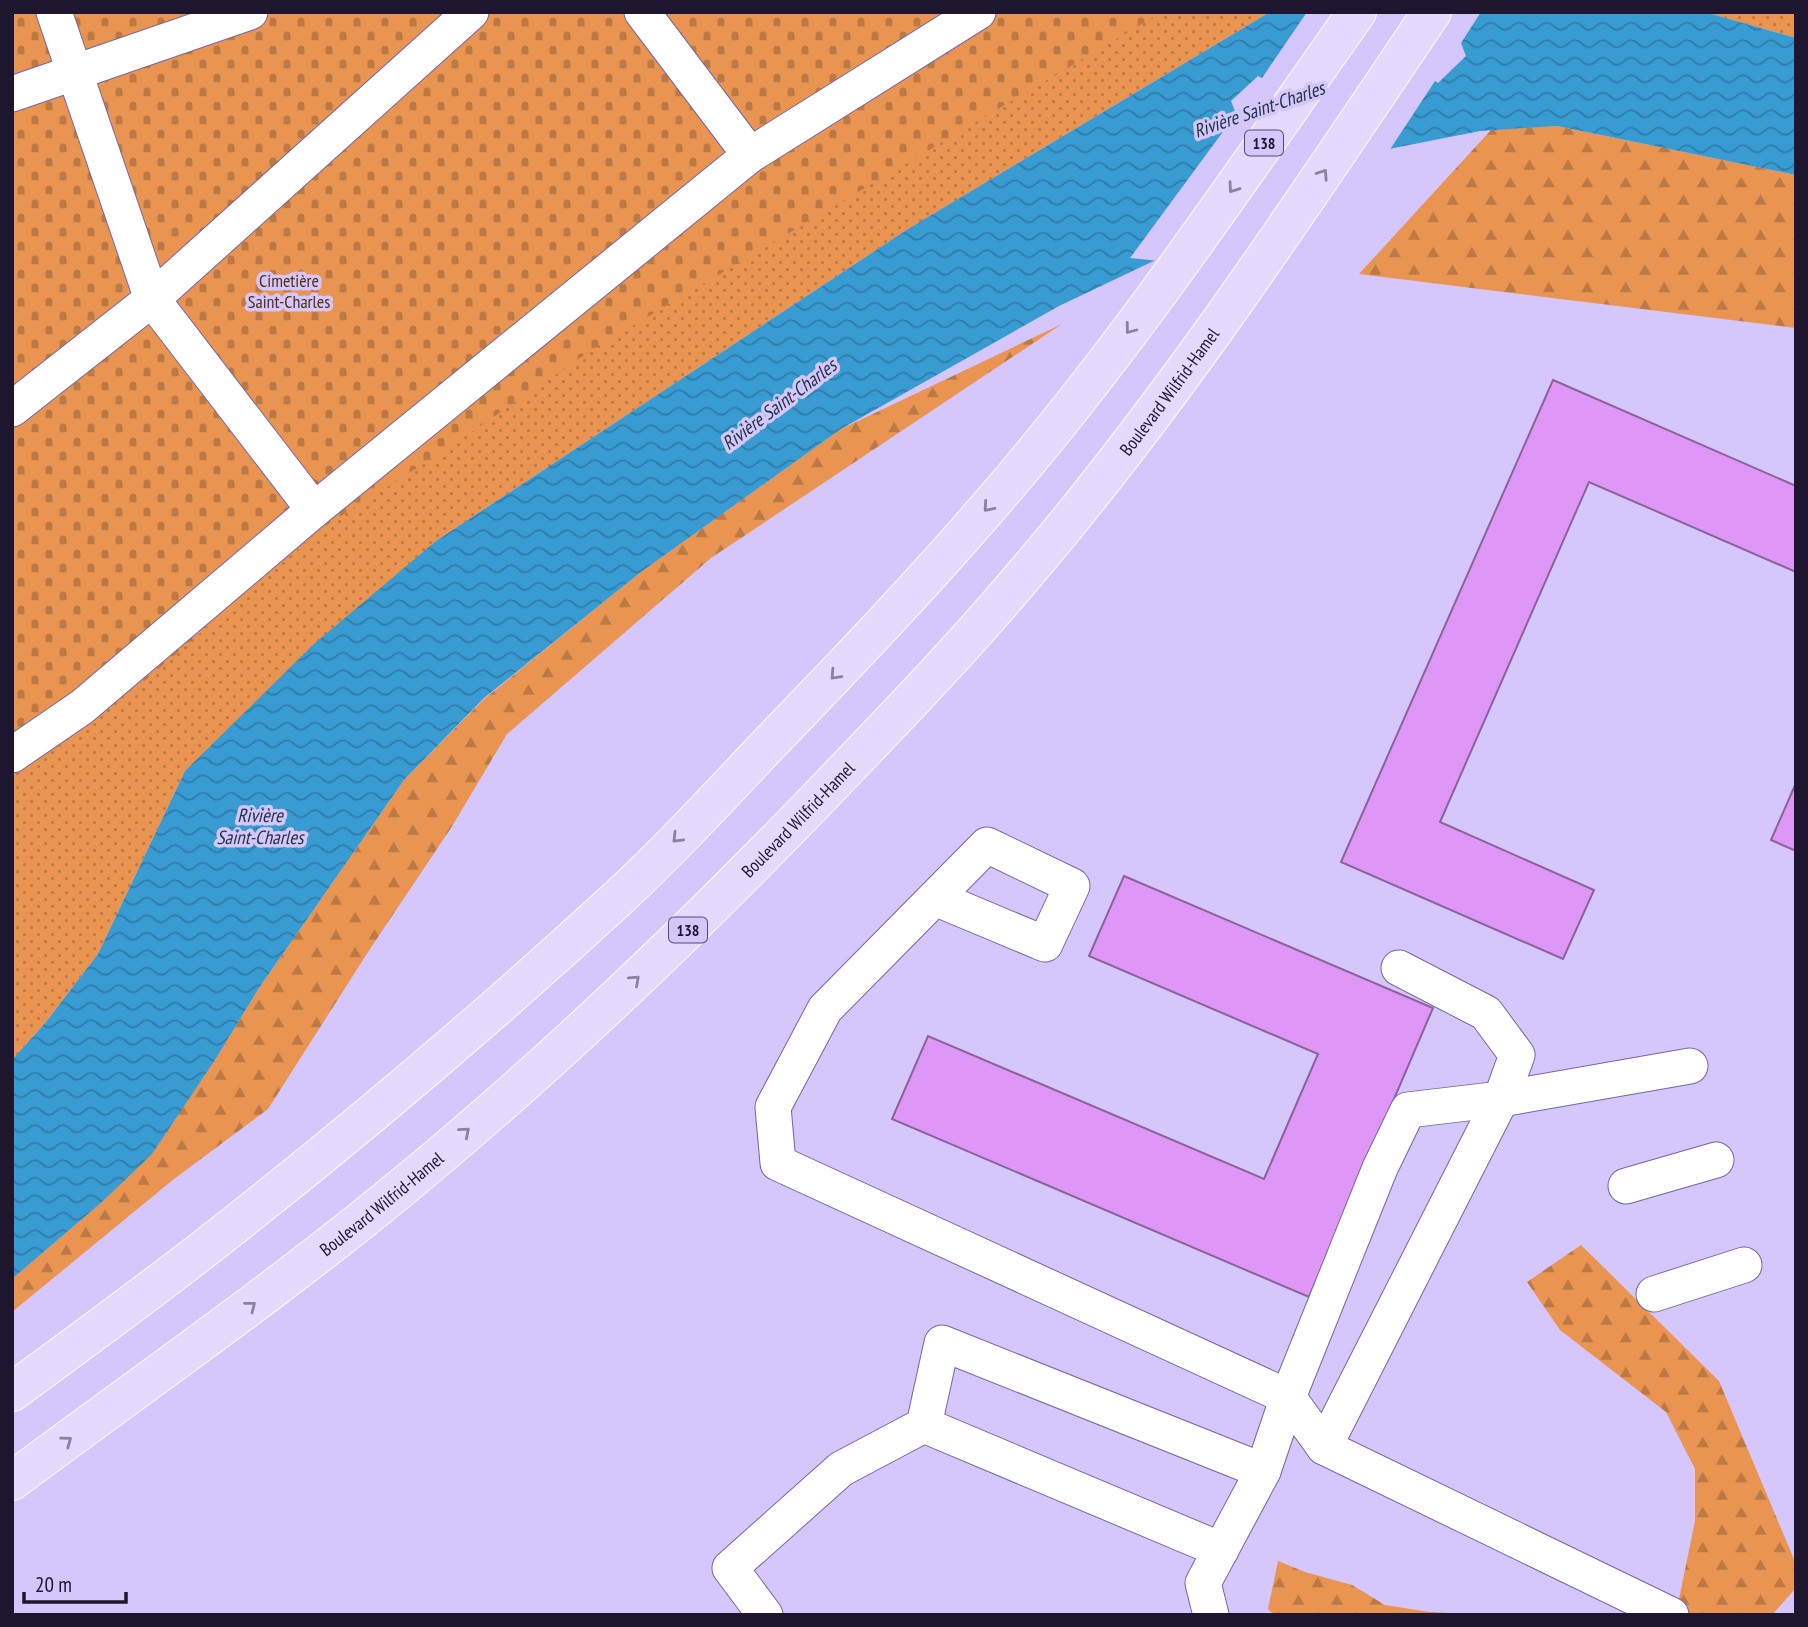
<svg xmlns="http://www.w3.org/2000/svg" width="1808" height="1627" viewBox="0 0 1808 1627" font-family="'PT Sans Narrow',sans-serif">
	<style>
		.forest { fill: url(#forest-firs) }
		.cemetery { fill: url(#cemetery-stones) }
		.park { fill: url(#park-dots) }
		.water { fill: url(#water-waves) }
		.pier { fill: #d5c6fb }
		.building { fill: #df97f7; stroke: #8b6399; stroke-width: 2 }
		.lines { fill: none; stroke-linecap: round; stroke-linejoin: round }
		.minor-casing { stroke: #7865a1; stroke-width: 37 }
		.major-casing { stroke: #fff; stroke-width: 40 }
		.minor { stroke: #fff; stroke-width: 35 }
		.major { stroke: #e5dafe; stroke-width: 38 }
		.oneway { stroke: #8b82a0 }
		.labels { text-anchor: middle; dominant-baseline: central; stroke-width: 7; stroke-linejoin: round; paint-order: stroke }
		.shield { fill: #d5c6fb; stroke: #554b6c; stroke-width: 2 }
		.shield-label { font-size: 16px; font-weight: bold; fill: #1e162e }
		.park-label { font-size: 18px; fill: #552e0c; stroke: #d5c6fb }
		.street-label { font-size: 18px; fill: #1e162e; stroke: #d5c6fb }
		.water-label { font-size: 19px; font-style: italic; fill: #203543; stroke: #d5c6fb }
	</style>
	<defs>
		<pattern id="forest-firs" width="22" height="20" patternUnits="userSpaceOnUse" patternTransform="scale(1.75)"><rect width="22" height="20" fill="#e99551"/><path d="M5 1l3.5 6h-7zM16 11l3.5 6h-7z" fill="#bc7944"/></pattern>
		<pattern id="cemetery-stones" width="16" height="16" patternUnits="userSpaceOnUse" patternTransform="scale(1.75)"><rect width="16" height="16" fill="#e99551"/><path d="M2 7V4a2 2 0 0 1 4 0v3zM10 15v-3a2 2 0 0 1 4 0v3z" fill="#bc7944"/></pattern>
		<pattern id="park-dots" width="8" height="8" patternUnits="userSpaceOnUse" patternTransform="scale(1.75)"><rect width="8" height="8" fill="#e99551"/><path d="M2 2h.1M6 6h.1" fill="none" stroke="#bc7944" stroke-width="1.8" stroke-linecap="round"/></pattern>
		<pattern id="water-waves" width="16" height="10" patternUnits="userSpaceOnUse" patternTransform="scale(1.75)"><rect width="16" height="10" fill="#389bd2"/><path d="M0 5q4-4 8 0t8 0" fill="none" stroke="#2f7dab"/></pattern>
	</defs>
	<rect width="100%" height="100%" fill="#d5c6fb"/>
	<!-- forest -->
	<g class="forest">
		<path d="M 1557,126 L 1796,175 L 1796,328 L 1359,274 L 1491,130 Z"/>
		<path d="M 1062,324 L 711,558 L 507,734 L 451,828 L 370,949 L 268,1109 L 174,1179 L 12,1312 L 12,1279 L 102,1202 L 152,1153 L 215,1060 L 259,988 L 404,780 L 484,699 L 641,572 L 841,429 Z"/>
		<path d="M 1581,1245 L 1719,1381 L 1796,1564 L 1796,1588 L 1772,1615 L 1671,1615 L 1678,1604 L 1695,1521 L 1695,1469 L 1666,1412 L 1560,1330 L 1527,1282 Z"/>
		<path d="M 1278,1561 L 1305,1572 L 1352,1585 L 1385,1605 L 1430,1612 L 1487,1615 L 1274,1615 L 1268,1609 Z"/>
	</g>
	<!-- cemetery -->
	<path class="cemetery" d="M 12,12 L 1220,12 L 347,584 L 164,751 L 12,990 Z"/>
	<!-- park -->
	<g class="park">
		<path d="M 1162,12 L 1270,12 L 908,229 L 436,541 L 185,771 L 98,954 L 46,1022 L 12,1060 L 12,776 L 142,683 L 325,526 L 444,451 L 590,351 Z"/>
		<path d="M 1705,12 L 1796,12 L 1796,38 Z"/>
	</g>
	<!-- water -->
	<path class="water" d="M 1270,12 L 1705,12 L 1796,38 L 1796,175 L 1557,126 L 1480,131 L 1389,149 L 1059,306 L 841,429 L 641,572 L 484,698 L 404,780 L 259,988 L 215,1060 L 152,1154 L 102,1202 L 12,1279 L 12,1060 L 46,1022 L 98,954 L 185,771 L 314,644 L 436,541 L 908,229 Z"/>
	<!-- pier -->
	<path class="pier" d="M 1307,12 L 1481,12 L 1461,43 L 1466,56 L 1438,83 L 1435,81 L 1387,154 L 1160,261 L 1130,258 L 1236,114 L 1231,101 L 1258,76 L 1262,78 Z"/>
	<!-- building -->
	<g class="building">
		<path d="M 1553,380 L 1796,486 L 1796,572 L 1589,482 L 1440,822 L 1594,890 L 1563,959 L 1341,862 Z"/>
		<path d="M 1796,783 L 1796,851 L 1771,840 Z"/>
		<path d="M 1124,876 L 1433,1008 L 1309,1297 L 892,1119 L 928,1036 L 1264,1179 L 1318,1054 L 1089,956 Z"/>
	</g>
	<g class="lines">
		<defs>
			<g id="minor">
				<path d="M 54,12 L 152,299 L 314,510"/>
				<path d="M 642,12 L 750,155"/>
				<path d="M 12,94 L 250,12"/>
				<path d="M 12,409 L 152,299 L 471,12"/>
				<path d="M 12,755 L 82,707 L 314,510 L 750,155 L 978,12"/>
				<path d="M 935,898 L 1045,944 L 1072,886 L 987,845 L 825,1009 L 773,1107 L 778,1163 L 1288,1397 L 1324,1447 L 1671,1615"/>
				<path d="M 1626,1186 L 1716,1160"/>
				<path d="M 1654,1294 L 1744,1265"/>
				<path d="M 924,1425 L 1221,1550"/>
				<path d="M 1324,1447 L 1501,1099 L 1690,1066"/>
				<path d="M 765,1615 L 730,1568 L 841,1469 L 924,1425 L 942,1343 L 1263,1471"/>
				<path d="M 1211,1615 L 1203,1583 L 1263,1471 L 1288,1397 L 1380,1168 L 1408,1110 L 1501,1099 L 1517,1055 L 1486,1013 L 1399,968"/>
			</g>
			<g id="major">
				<path d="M 12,1392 C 75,1346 138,1300 200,1252 C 343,1141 482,1023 616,900 C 668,852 717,799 766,747 C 842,668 919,588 991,504 C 1125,350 1239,179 1357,12"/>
				<path id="s1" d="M 12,1481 C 142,1384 275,1292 400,1189 C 552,1064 694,928 830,786 C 894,719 959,652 1019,581 C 1172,403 1301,206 1432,12"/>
			</g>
		</defs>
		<!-- minor casing -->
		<use href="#minor" class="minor-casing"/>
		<!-- major casing -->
		<use href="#major" class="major-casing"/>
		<!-- minor -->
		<use href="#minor" class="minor"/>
		<!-- major -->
		<use href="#major" class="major"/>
	</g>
	<!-- one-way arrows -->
	<defs><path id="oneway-chevron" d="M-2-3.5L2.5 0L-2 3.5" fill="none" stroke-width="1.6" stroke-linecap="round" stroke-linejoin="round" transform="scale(1.75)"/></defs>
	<g class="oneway">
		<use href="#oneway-chevron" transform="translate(1323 174) rotate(-56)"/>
		<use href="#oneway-chevron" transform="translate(1233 188) rotate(125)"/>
		<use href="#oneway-chevron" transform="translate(1130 329) rotate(127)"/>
		<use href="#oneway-chevron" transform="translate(988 507) rotate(131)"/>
		<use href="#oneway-chevron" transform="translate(835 675) rotate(133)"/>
		<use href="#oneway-chevron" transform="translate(677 838) rotate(135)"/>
		<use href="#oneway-chevron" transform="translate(635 980) rotate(-42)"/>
		<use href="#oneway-chevron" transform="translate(465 1132) rotate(-41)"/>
		<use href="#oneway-chevron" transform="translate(251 1306) rotate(-38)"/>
		<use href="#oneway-chevron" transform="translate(67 1441) rotate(-36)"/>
	</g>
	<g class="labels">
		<!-- shield labels -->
		<g class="shield">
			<rect x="1245" y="130.5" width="38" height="25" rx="5"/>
			<rect x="669" y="917.5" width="38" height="25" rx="5"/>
		</g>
		<g class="shield-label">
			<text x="1264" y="143">138</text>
			<text x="688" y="930">138</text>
		</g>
		<!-- park labels -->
		<g class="park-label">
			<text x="289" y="280">Cimetière<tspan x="289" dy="21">Saint-Charles</tspan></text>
		</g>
		<!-- street labels -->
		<g class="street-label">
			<text stroke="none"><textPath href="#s1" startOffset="1596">Boulevard Wilfrid-Hamel</textPath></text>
			<text stroke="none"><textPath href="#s1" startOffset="1029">Boulevard Wilfrid-Hamel</textPath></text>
			<text stroke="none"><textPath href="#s1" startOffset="462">Boulevard Wilfrid-Hamel</textPath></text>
		</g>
		<!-- water labels -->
		<g class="water-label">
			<text transform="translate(1259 109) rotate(-19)">Rivière Saint-Charles</text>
			<text transform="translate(779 404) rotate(-37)">Rivière Saint-Charles</text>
			<text x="260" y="815">Rivière<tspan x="260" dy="22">Saint-Charles</tspan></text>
		</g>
	</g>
	<!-- border -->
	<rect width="1808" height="1627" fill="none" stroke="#1e162e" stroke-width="28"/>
	<!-- scale -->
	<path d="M24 1592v10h102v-10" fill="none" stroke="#1e162e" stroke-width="3.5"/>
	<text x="35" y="1592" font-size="21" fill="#1e162e" stroke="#d5c6fb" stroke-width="5" paint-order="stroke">20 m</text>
</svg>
